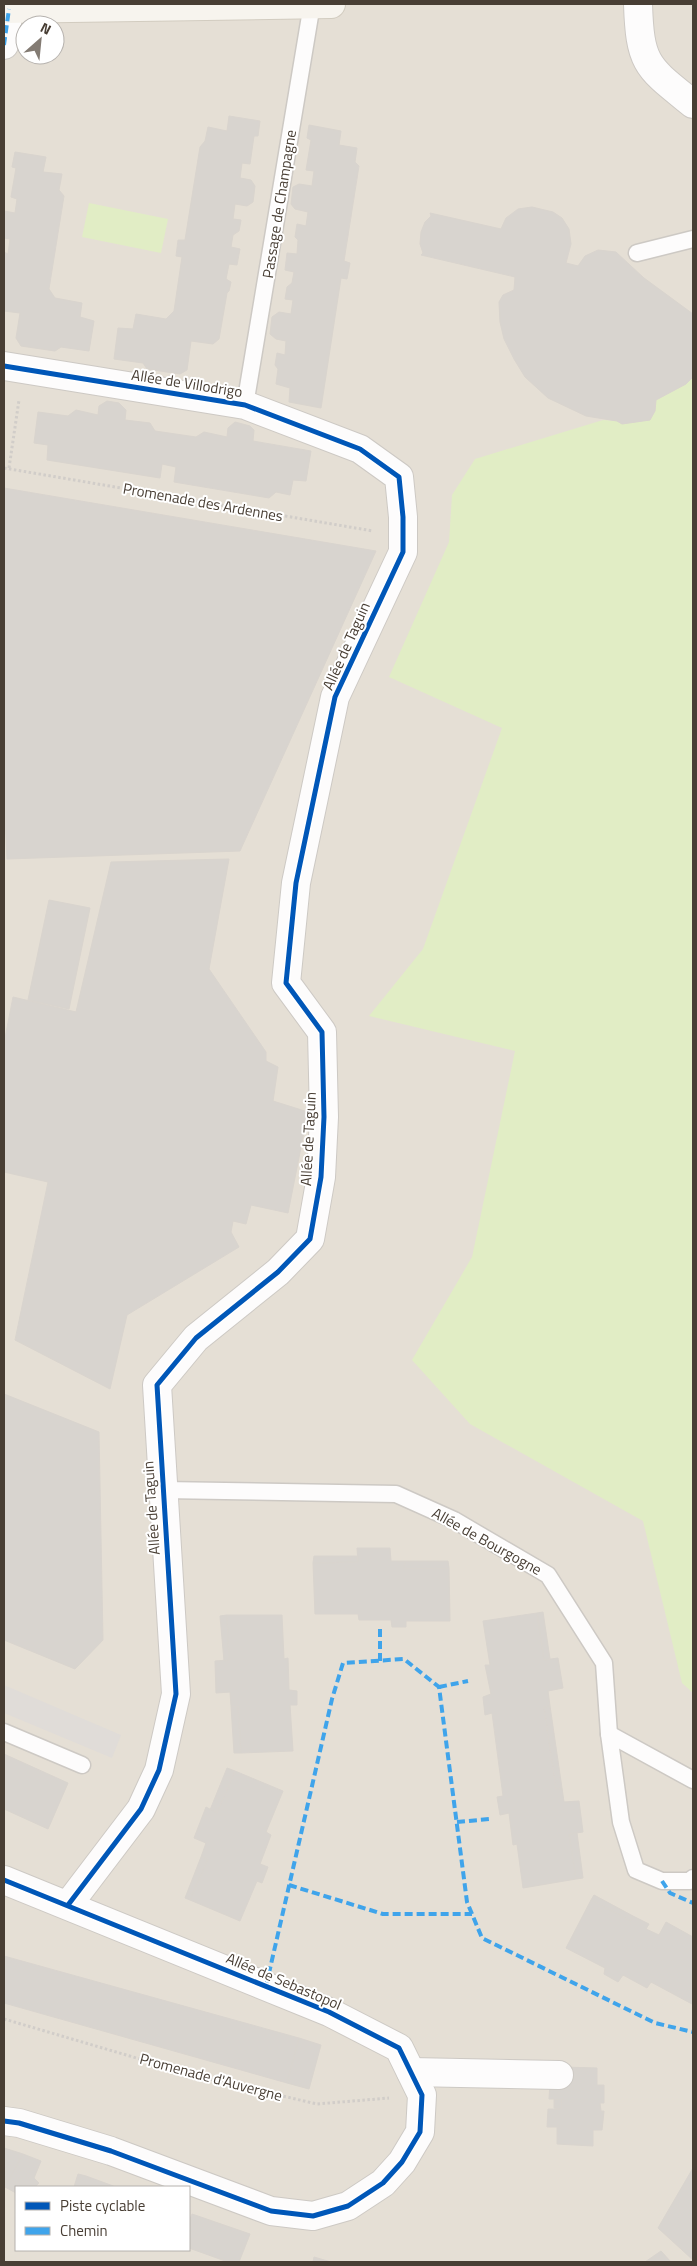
<svg xmlns="http://www.w3.org/2000/svg" width="697" height="2266" viewBox="0 0 697 2266" font-family="'Titillium Web',sans-serif">
	<style>
		.residential { fill: #e5dfd5; fill-rule: evenodd }
		.green { fill: #e1edc5 }
		.parking { fill: #e0dcd8 }
		.building { fill: #d8d4cf; stroke: #d9d4ce }
		.lines { fill: none; stroke-linecap: round; stroke-linejoin: round }
		.service-casing { stroke: #cdc9c4; stroke-width: 19 }
		.minor-casing { stroke: #cdc9c4; stroke-width: 30 }
		.secondary-casing { stroke: #d2ccc0; stroke-width: 30 }
		.path { stroke: #d1cdc9; stroke-width: 3; stroke-dasharray: 2.5 2.5; stroke-linecap: butt }
		.service { stroke: #fdfcfc; stroke-width: 16 }
		.minor { stroke: #fdfcfc; stroke-width: 28 }
		.secondary { stroke: #f7f4ee; stroke-width: 28 }
		.quiet { stroke: #3fa4eb; stroke-width: 4; stroke-dasharray: 8 4; stroke-linecap: butt }
		.cycleway-casing { stroke: #fff; stroke-width: 8 }
		.cycleway { stroke: #0057b8; stroke-width: 5 }
		.labels { text-anchor: middle; dominant-baseline: central; stroke-width: 4; stroke-linejoin: round; paint-order: stroke }
		.street-label { font-size: 15px; fill: #483e34; stroke: #fff }
	</style>
	<rect width="100%" height="100%" fill="#f0ede8"/>
	<!-- residential -->
	<path class="residential" d="M 4,4 L 693,4 L 693,2262 L 4,2262 ZM 25,25 L 55,25 L 55,55 L 25,55 ZM 16,2187 L 189,2187 L 189,2250 L 16,2250 Z"/>
	<!-- green -->
	<g class="green">
		<path d="M 89,203 L 168,219 L 161,253 L 82,237 Z"/>
		<path d="M 693,377 L 693,1693 L 682,1683 L 643,1521 L 470,1424 L 412,1360 L 472,1257 L 515,1051 L 369,1016 L 423,949 L 502,728 L 389,677 L 449,542 L 452,495 L 475,459 L 603,420 L 617,421 L 622,424 L 650,420 L 655,411 L 656,400 L 686,384 Z"/>
	</g>
	<!-- parking -->
	<path class="parking" d="M 4,1685 L 121,1735 L 112,1758 L 4,1713 Z"/>
	<!-- building -->
	<g class="building">
		<path d="M 229,116 L 260,121 L 258,136 L 254,136 L 250,164 L 242,163 L 240,178 L 251,180 L 255,186 L 253,202 L 247,206 L 235,204 L 233,219 L 241,220 L 239,231 L 233,235 L 231,247 L 240,249 L 237,265 L 229,264 L 226,279 L 231,282 L 229,291 L 227,293 L 219,339 L 213,344 L 191,341 L 187,370 L 180,374 L 147,369 L 143,363 L 114,359 L 118,328 L 133,329 L 136,314 L 166,319 L 174,311 L 182,257 L 176,256 L 178,240 L 185,240 L 200,147 L 205,141 L 208,127 L 227,131 Z"/>
		<path d="M 309,125 L 341,131 L 339,145 L 357,148 L 355,162 L 359,166 L 344,261 L 350,263 L 347,279 L 341,278 L 321,408 L 289,402 L 290,388 L 276,384 L 278,369 L 275,365 L 277,353 L 285,355 L 286,341 L 276,339 L 270,334 L 272,317 L 279,312 L 291,314 L 293,300 L 285,299 L 287,287 L 292,283 L 294,272 L 285,270 L 287,253 L 297,254 L 298,240 L 295,237 L 297,224 L 306,226 L 308,212 L 295,209 L 291,204 L 293,187 L 299,184 L 312,186 L 314,171 L 306,170 L 311,140 L 307,138 Z"/>
		<path d="M 15,152 L 46,157 L 43,172 L 62,174 L 59,190 L 64,196 L 49,289 L 55,298 L 82,303 L 80,317 L 94,321 L 89,351 L 61,347 L 55,351 L 21,346 L 16,338 L 20,313 L 4,311 L 4,252 L 8,254 L 10,239 L 4,238 L 4,211 L 15,213 L 17,199 L 11,197 L 16,168 L 12,167 Z"/>
		<path d="M 532,207 L 553,212 L 562,218 L 569,229 L 571,244 L 566,263 L 578,266 L 585,256 L 598,250 L 616,252 L 644,278 L 693,314 L 693,377 L 686,384 L 656,400 L 655,411 L 650,420 L 622,424 L 617,421 L 586,416 L 548,398 L 525,377 L 514,359 L 504,339 L 500,322 L 499,302 L 503,295 L 514,290 L 515,277 L 421,255 L 423,253 L 420,244 L 421,232 L 425,222 L 431,216 L 430,213 L 501,229 L 506,218 L 518,209 Z"/>
		<path d="M 107,401 L 119,403 L 126,410 L 125,420 L 150,423 L 155,431 L 196,437 L 204,432 L 227,437 L 228,428 L 235,422 L 250,426 L 254,430 L 253,441 L 311,451 L 306,481 L 293,480 L 290,495 L 276,492 L 269,498 L 174,482 L 176,467 L 162,464 L 160,478 L 47,460 L 48,445 L 34,443 L 38,412 L 68,416 L 76,410 L 98,415 L 99,406 Z"/>
		<path d="M 4,488 L 376,551 L 240,851 L 7,859 L 4,798 Z"/>
		<path d="M 229,859 L 209,969 L 266,1052 L 266,1061 L 278,1067 L 273,1101 L 308,1112 L 288,1213 L 251,1205 L 246,1224 L 233,1221 L 231,1232 L 239,1247 L 127,1315 L 110,1389 L 15,1340 L 48,1182 L 4,1172 L 4,1043 L 13,997 L 76,1012 L 111,862 Z"/>
		<path d="M 49,900 L 90,908 L 69,1009 L 28,1000 Z"/>
		<path d="M 4,1394 L 99,1432 L 103,1640 L 75,1669 L 4,1640 Z"/>
		<path d="M 357,1548 L 390,1548 L 391,1561 L 405,1561 L 404,1568 L 449,1568 L 450,1621 L 406,1621 L 406,1627 L 392,1627 L 391,1620 L 359,1620 L 358,1614 L 315,1614 L 313,1563 L 358,1562 Z"/>
		<path d="M 314,1556 L 357,1556 L 358,1562 L 313,1563 Z"/>
		<path d="M 405,1561 L 448,1561 L 449,1568 L 404,1568 Z"/>
		<path d="M 543,1612 L 550,1659 L 544,1660 L 537,1613 Z"/>
		<path d="M 537,1613 L 544,1660 L 558,1658 L 563,1688 L 548,1691 L 550,1706 L 544,1707 L 556,1789 L 562,1788 L 564,1802 L 579,1801 L 583,1832 L 569,1834 L 576,1879 L 523,1888 L 517,1844 L 513,1845 L 509,1813 L 500,1815 L 497,1797 L 503,1796 L 492,1713 L 485,1715 L 483,1697 L 491,1694 L 485,1665 L 490,1665 L 483,1621 Z"/>
		<path d="M 227,1615 L 282,1615 L 284,1659 L 288,1658 L 289,1690 L 297,1691 L 297,1705 L 290,1705 L 293,1751 L 241,1753 L 238,1706 L 231,1706 L 230,1692 L 216,1693 L 215,1661 L 229,1660 Z"/>
		<path d="M 227,1615 L 229,1660 L 224,1661 L 220,1616 Z"/>
		<path d="M 231,1706 L 238,1706 L 241,1753 L 234,1753 Z"/>
		<path d="M 550,1706 L 562,1788 L 556,1789 L 544,1707 Z"/>
		<path d="M 4,1754 L 68,1783 L 48,1829 L 4,1809 Z"/>
		<path d="M 227,1768 L 235,1771 L 217,1813 L 210,1810 Z"/>
		<path d="M 235,1771 L 283,1791 L 266,1832 L 271,1835 L 260,1864 L 268,1867 L 262,1883 L 257,1881 L 240,1921 L 190,1900 L 208,1859 L 201,1857 L 206,1843 L 194,1838 L 206,1807 L 217,1813 Z"/>
		<path d="M 577,1833 L 583,1878 L 576,1879 L 569,1834 Z"/>
		<path d="M 201,1857 L 208,1859 L 190,1900 L 185,1898 Z"/>
		<path d="M 594,1895 L 633,1916 L 631,1921 L 591,1900 Z"/>
		<path d="M 591,1900 L 631,1921 L 633,1916 L 649,1924 L 646,1929 L 659,1935 L 666,1922 L 693,1937 L 692,2004 L 651,1982 L 647,1988 L 623,1975 L 618,1982 L 604,1974 L 605,1968 L 566,1948 Z"/>
		<path d="M 4,1956 L 299,2038 L 287,2083 L 4,2003 Z"/>
		<path d="M 299,2038 L 321,2045 L 309,2089 L 287,2083 Z"/>
		<path d="M 562,2067 L 597,2068 L 597,2085 L 604,2085 L 604,2103 L 600,2103 L 601,2111 L 604,2111 L 602,2130 L 593,2130 L 593,2146 L 557,2144 L 557,2127 L 547,2127 L 548,2109 L 561,2109 L 561,2099 L 549,2099 L 550,2083 Z"/>
		<path d="M 554,2099 L 561,2099 L 561,2109 L 554,2108 Z"/>
		<path d="M 4,2148 L 23,2154 L 5,2187 L 4,2187 Z"/>
		<path d="M 23,2154 L 41,2161 L 34,2178 L 39,2183 L 35,2187 L 16,2187 L 16,2193 L 5,2187 Z"/>
		<path d="M 693,2168 L 693,2260 L 658,2228 Z"/>
		<path d="M 78,2174 L 86,2176 L 116,2187 L 74,2187 Z"/>
		<path d="M 192,2214 L 250,2234 L 239,2262 L 228,2262 L 189,2248 L 189,2222 Z"/>
		<path d="M 661,2251 L 671,2262 L 645,2262 Z"/>
		<path d="M 314,2257 L 331,2262 L 313,2262 Z"/>
	</g>
	<g class="lines">
		<defs>
			<g id="service">
				<path d="M 637,253 L 693,239"/>
				<path d="M 245,405 L 312,4"/>
				<path d="M 163,1490 L 396,1494 L 454,1520 L 548,1575 L 604,1663 L 609,1734 L 621,1822 L 636,1870 L 662,1881 L 690,1881 L 693,1878"/>
				<path d="M 4,1732 L 82,1765"/>
				<path d="M 609,1734 L 693,1780"/>
			</g>
			<g id="minor">
				<path d="M 638,4 C 640,65 647,67 693,104"/>
				<path d="M 4,45 L 9,9"/>
				<path d="M 4,366 L 245,405 L 360,449 L 399,477 L 403,517 L 403,552 L 335,697 L 296,883 L 286,983 L 322,1032 L 324,1117 L 321,1177 L 310,1239 L 278,1272 L 196,1338 L 157,1385 L 176,1694 L 159,1770 L 141,1809 L 68,1905"/>
				<path d="M 4,1880 L 329,2012 L 399,2048 L 422,2095 L 420,2132 L 402,2162 L 383,2183 L 348,2206 L 313,2216 L 271,2211 L 111,2151 L 19,2123 L 4,2121"/>
				<path d="M 411,2072 L 559,2075"/>
			</g>
			<path id="secondary" d="M 4,9 L 331,4"/>
		</defs>
		<!-- service casing -->
		<use href="#service" class="service-casing"/>
		<!-- minor casing -->
		<use href="#minor" class="minor-casing"/>
		<!-- secondary casing -->
		<use href="#secondary" class="secondary-casing"/>
		<!-- path -->
		<g class="path">
			<path d="M 4,468 L 373,531"/>
			<path d="M 9,468 L 19,400"/>
			<path d="M 4,2019 L 201,2077 L 317,2104 L 389,2098"/>
		</g>
		<!-- service -->
		<use href="#service" class="service"/>
		<!-- minor -->
		<use href="#minor" class="minor"/>
		<!-- secondary -->
		<use href="#secondary" class="secondary"/>
		<!-- quiet -->
		<g class="quiet">
			<path d="M 4,45 L 9,9"/>
			<path d="M 380,1661 L 380,1628"/>
			<path d="M 439,1687 L 468,1681"/>
			<path d="M 457,1822 L 490,1819"/>
			<path d="M 662,1881 L 670,1893 L 693,1903"/>
			<path d="M 289,1885 L 383,1914 L 472,1914"/>
			<path d="M 266,1986 L 332,1699 L 343,1663 L 404,1659 L 439,1687 L 467,1902 L 482,1938 L 655,2023 L 693,2032"/>
		</g>
		<defs>
			<g id="cycleway">
				<path d="M 4,366 L 245,405 L 360,449 L 399,477 L 403,517 L 403,552 L 335,697 L 296,883 L 286,983 L 322,1032 L 324,1117 L 321,1177 L 310,1239 L 278,1272 L 196,1338 L 157,1385 L 176,1694 L 159,1770 L 141,1809 L 68,1905"/>
				<path d="M 4,1880 L 329,2012 L 399,2048 L 422,2095 L 420,2132 L 402,2162 L 383,2183 L 348,2206 L 313,2216 L 271,2211 L 111,2151 L 19,2123 L 4,2121"/>
			</g>
		</defs>
		<!-- cycleway casing -->
		<use href="#cycleway" class="cycleway-casing"/>
		<!-- cycleway -->
		<use href="#cycleway" class="cycleway"/>
	</g>
	<g class="labels">
		<!-- street labels -->
		<g class="street-label">
			<text transform="translate(279 204) rotate(-81)">Passage de Champagne</text>
			<text transform="translate(187 383) rotate(9)">Allée de Villodrigo</text>
			<text transform="translate(203 502) rotate(10)">Promenade des Ardennes</text>
			<text transform="translate(346 646) rotate(-66)">Allée de Taguin</text>
			<text transform="translate(308 1139) rotate(-87)">Allée de Taguin</text>
			<text transform="translate(151 1508) rotate(-94)">Allée de Taguin</text>
			<text transform="translate(487 1541) rotate(29)">Allée de Bourgogne</text>
			<text transform="translate(284 1981) rotate(23)">Allée de Sebastopol</text>
			<text transform="translate(211 2077) rotate(15)">Promenade d'Auvergne</text>
		</g>
	</g>
	<!-- border -->
	<rect width="697" height="2266" fill="none" stroke="#483e34" stroke-width="10"/>
	<!-- legend -->
	<rect x="15" y="2186" width="175" height="65" fill="#ffffff" stroke="#b6b2ae"/>
	<rect x="25" y="2202" width="25" height="8" fill="#0057b8" stroke="#b6b2ae"/>
	<text x="60" y="2211" font-size="15" fill="#483e34">Piste cyclable</text>
	<rect x="25" y="2227" width="25" height="8" fill="#3fa4eb" stroke="#b6b2ae"/>
	<text x="60" y="2236" font-size="15" fill="#483e34">Chemin</text>
	<!-- north arrow -->
	<g transform="translate(40 40) rotate(27)"><circle r="24" fill="#ffffff" stroke="#b6b2ae"/>
	<path d="M0-4L9 19L0 12L-9 19Z" fill="#837b73"/>
	<text y="-8" font-size="14" font-weight="bold" text-anchor="middle" fill="#483e34">N</text>
	</g>
</svg>
